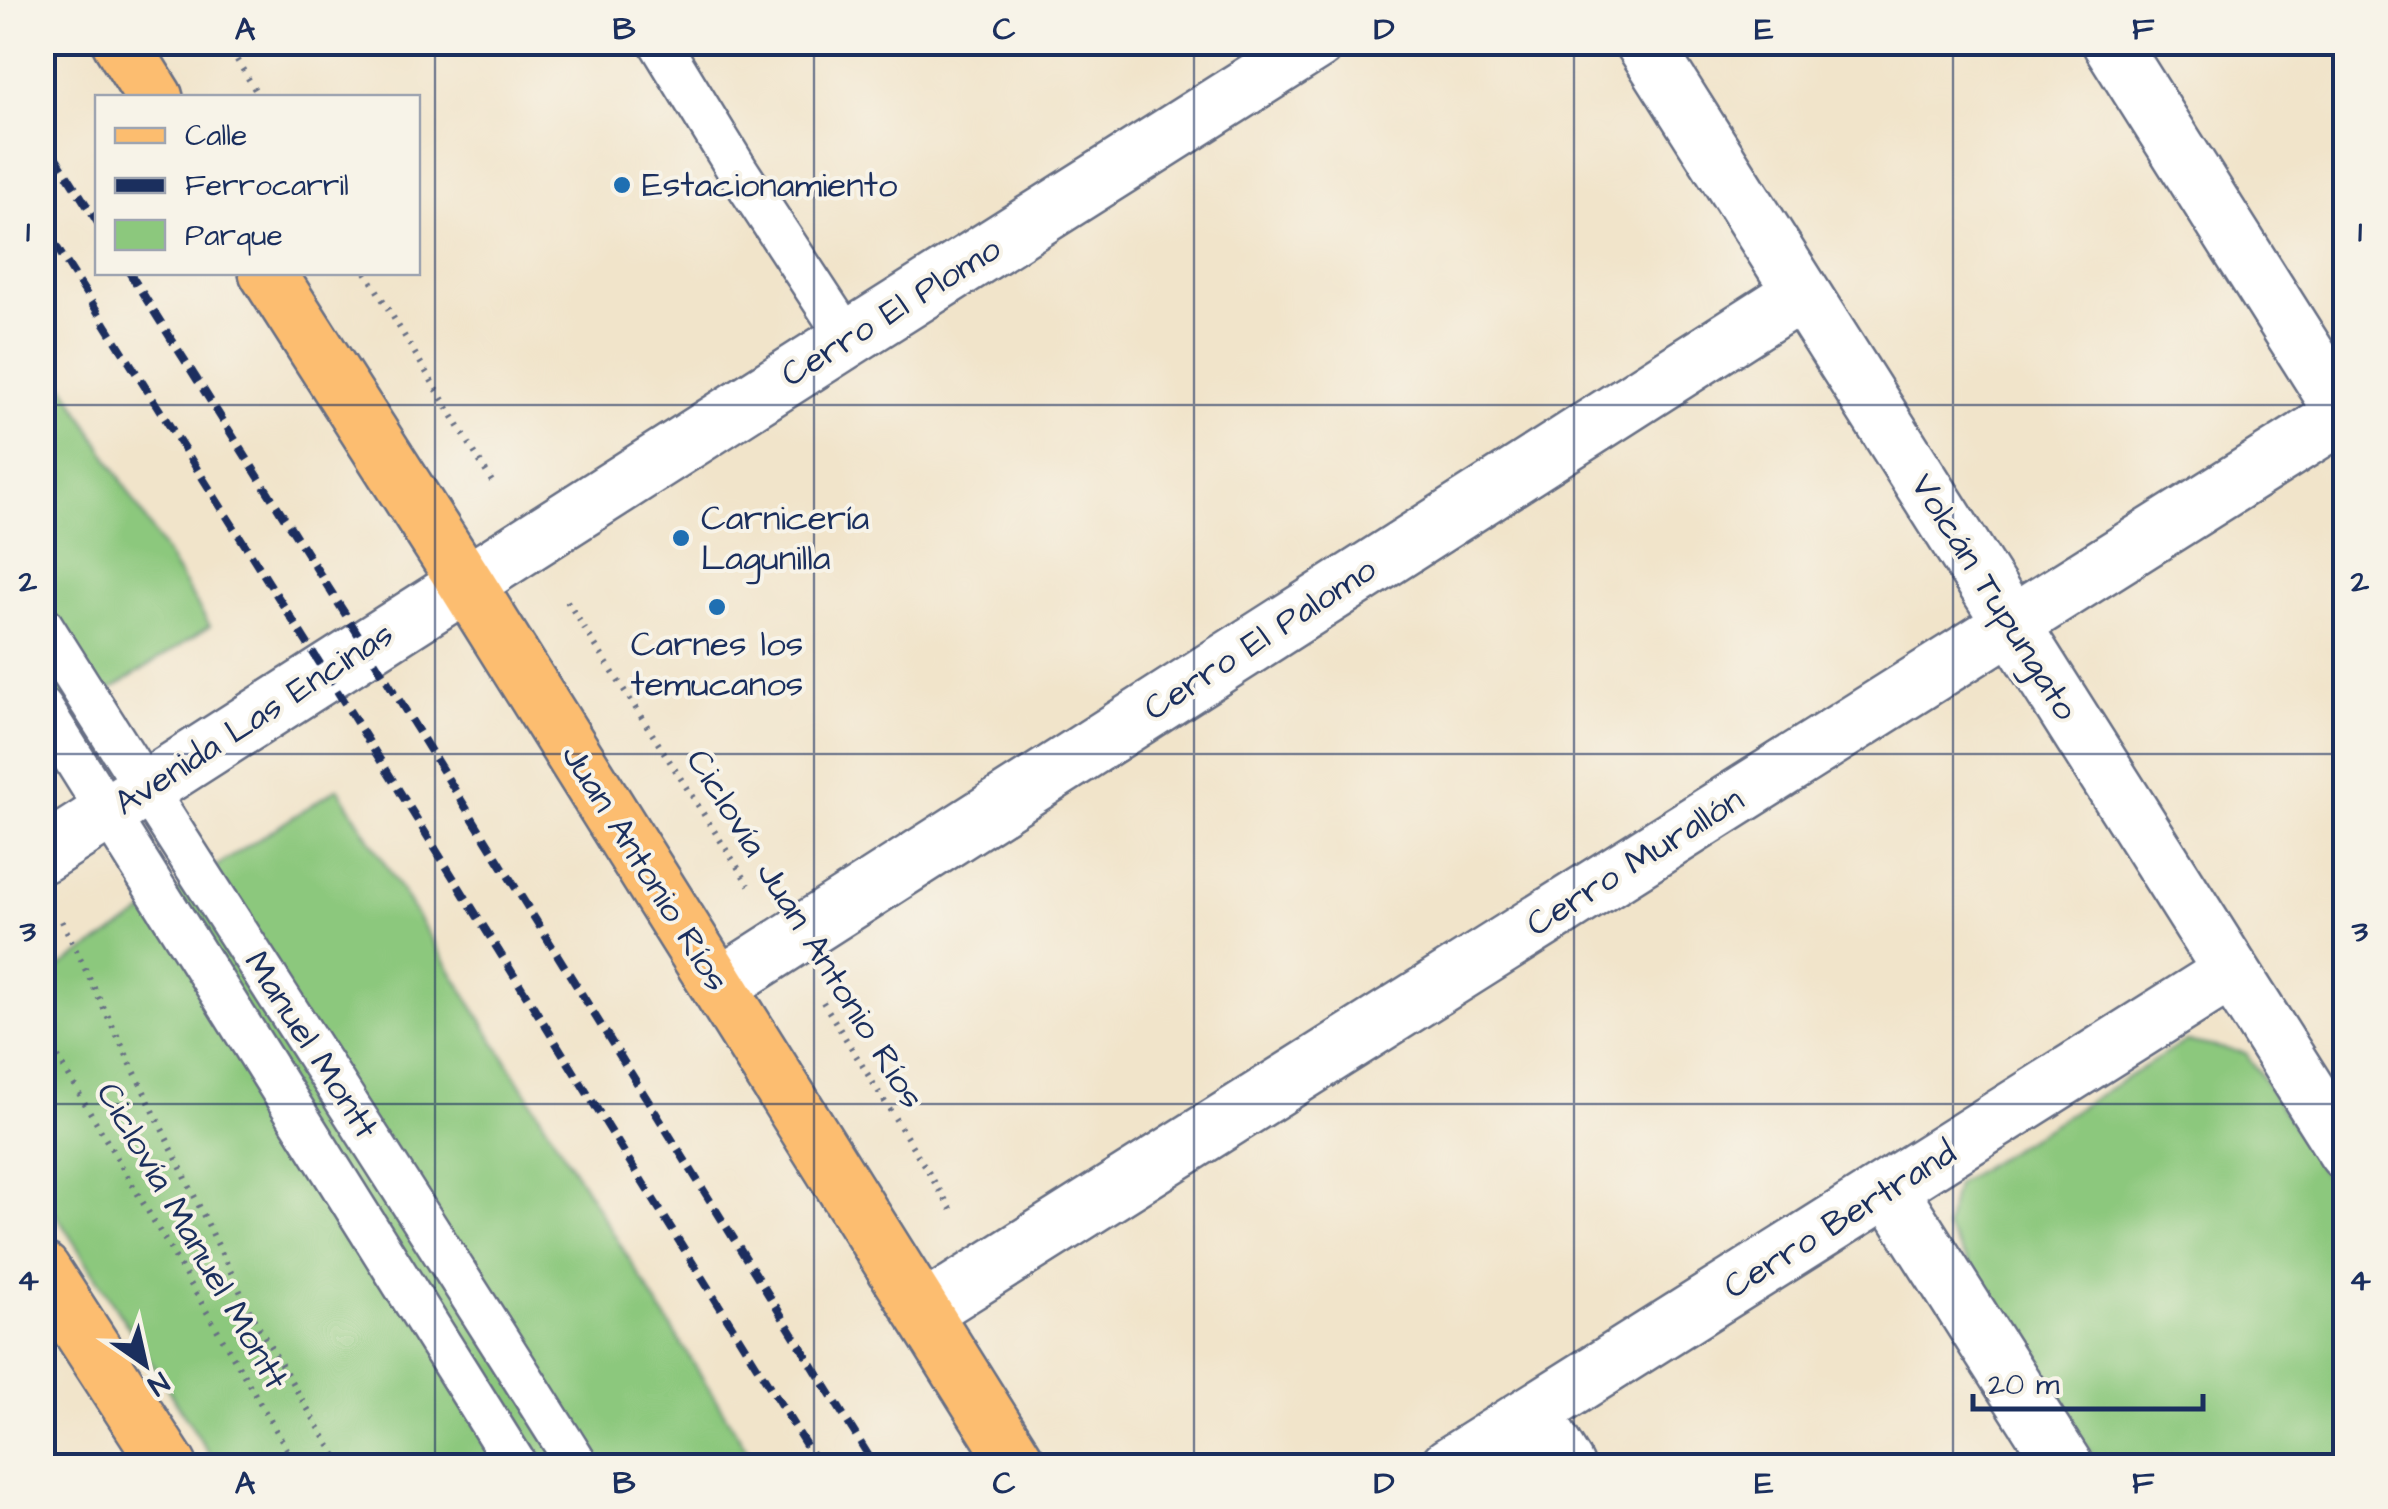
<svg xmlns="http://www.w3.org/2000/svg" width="2388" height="1509" viewBox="0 0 2388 1509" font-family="'Architects Daughter',sans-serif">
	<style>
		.green { fill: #8cc87d; stroke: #547c6e; stroke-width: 2.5 }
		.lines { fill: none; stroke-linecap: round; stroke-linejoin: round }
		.service-casing { stroke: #666e84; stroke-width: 45 }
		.minor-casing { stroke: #666e84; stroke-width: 60 }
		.tertiary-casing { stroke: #666e84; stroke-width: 60 }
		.primary-casing { stroke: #666e84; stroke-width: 60 }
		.path { stroke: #666e84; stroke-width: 6; stroke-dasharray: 2.5 8; stroke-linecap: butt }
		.service { stroke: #fff; stroke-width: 40 }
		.minor { stroke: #fff; stroke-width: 55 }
		.tertiary { stroke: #fff; stroke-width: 55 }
		.primary { stroke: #fcbd6f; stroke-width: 55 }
		.rail { stroke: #1b2f5e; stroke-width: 8; stroke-dasharray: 15 8; stroke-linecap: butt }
		.grid { fill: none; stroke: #1b2f5e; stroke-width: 2.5; stroke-opacity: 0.55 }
		.poi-dot { fill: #1f6fb2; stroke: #f7f3e8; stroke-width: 4 }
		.labels { text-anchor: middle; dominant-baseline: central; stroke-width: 8; stroke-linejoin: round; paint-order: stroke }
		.poi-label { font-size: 35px; fill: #1b2f5e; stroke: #f7f3e8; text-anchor: start }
		.street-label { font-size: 35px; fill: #1b2f5e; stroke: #f7f3e8 }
		.neatline { fill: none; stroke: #1b2f5e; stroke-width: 4 }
		.grid-label { font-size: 32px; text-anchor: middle; font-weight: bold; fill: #1b2f5e }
	</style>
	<rect width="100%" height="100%" fill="#f7f3e8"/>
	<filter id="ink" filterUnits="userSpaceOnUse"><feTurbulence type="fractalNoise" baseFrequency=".01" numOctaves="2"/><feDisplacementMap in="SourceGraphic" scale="20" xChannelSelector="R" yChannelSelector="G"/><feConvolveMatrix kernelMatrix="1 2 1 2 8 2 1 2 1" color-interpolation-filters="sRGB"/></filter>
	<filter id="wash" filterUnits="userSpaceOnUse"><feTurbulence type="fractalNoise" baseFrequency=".0048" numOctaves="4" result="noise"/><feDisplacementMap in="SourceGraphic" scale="40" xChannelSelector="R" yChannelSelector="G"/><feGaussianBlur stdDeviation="2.25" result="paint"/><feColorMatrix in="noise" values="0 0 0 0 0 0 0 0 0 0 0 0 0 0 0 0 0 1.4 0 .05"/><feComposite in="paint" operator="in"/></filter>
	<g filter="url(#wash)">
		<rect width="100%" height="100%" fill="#f1e4ca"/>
		<!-- green -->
		<g class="green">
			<path d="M 42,349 L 210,626 L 43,733 L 42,733 Z"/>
			<path d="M 338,788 L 744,1445 L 757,1466 L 217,1466 L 43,1194 L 43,978 Z"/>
			<path d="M 2186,1041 L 2246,1053 L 2345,1206 L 2345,1466 L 2099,1466 L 1946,1228 L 1956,1184 Z"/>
		</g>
	</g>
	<g filter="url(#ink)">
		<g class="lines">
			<defs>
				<g id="service">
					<path d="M 659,42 L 738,171 L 848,339"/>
					<path d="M 42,625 C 219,907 402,1184 578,1466"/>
					<path d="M 42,708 L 517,1466"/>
				</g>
				<g id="minor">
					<path d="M 1643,42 L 2346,1152"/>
					<path d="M 2110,42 L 2346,416"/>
					<path d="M 719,986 L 1801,293"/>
					<path d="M 1889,1189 L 2065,1466"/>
					<path d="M 924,1311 L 2346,413"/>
					<path d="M 1533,1413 L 1566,1466"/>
					<path d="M 1448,1466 L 2231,972"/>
				</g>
				<path id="tertiary" d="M 42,855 L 848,339 L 1317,42"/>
				<g id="primary">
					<path d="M 120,42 L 155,98"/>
					<path d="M 267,272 L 466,583 L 1019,1466"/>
					<path d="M 42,1270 L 169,1466"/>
				</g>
			</defs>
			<!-- service casing -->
			<use href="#service" class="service-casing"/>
			<!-- minor casing -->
			<use href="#minor" class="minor-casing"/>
			<!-- tertiary casing -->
			<use href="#tertiary" class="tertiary-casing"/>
			<!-- primary casing -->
			<use href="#primary" class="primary-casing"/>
			<!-- path -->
			<g class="path">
				<path d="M 226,42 L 260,98"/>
				<path d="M 366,272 L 494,485"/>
				<path d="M 567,601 L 749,885"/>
				<path d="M 62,921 L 252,1316 L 342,1466"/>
				<path d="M 823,1002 L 953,1212"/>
				<path d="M 42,1030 L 297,1466"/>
			</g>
			<!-- service -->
			<use href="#service" class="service"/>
			<!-- minor -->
			<use href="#minor" class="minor"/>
			<!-- tertiary -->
			<use href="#tertiary" class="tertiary"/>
			<!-- primary -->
			<use href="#primary" class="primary"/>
			<!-- rail -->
			<g class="rail">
				<path d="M 42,136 L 98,223"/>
				<path d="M 42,224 L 326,673 L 819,1466"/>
				<path d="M 129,272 L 366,647 L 875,1466"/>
			</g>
		</g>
	</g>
	<!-- grid -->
	<path class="grid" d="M 435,42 L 435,1466M 814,42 L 814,1466M 1194,42 L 1194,1466M 1574,42 L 1574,1466M 1953,42 L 1953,1466M 42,405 L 2346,405M 42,754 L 2346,754M 42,1104 L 2346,1104"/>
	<!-- markers -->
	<g class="poi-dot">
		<circle cx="622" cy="185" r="10"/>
		<circle cx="681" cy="538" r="10"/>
		<circle cx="717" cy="607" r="10"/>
	</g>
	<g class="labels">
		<!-- poi labels -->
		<g class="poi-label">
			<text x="642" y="185">Estacionamiento</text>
			<text x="701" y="518">Carnicería<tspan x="701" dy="40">Lagunilla</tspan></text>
			<text x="717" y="644" text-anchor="middle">Carnes los<tspan x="717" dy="40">temucanos</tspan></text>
		</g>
		<!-- street labels -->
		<g class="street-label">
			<text transform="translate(891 312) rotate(-32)">Cerro El Plomo</text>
			<text transform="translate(1994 597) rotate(58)">Volcán Tupungato</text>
			<text transform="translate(1260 639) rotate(-33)">Cerro El Palomo</text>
			<text transform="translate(254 719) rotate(-33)">Avenida Las Encinas</text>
			<text transform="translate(1635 862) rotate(-32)">Cerro Murallón</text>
			<text transform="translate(645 868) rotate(58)">Juan Antonio Ríos</text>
			<text transform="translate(805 929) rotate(58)">Ciclovía Juan Antonio Ríos</text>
			<text transform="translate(311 1045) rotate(57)">Manuel Montt</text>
			<text transform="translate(1840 1220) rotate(-32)">Cerro Bertrand</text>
			<text transform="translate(192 1236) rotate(60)">Ciclovía Manuel Montt</text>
		</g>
	</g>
	<!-- margin -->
	<rect width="2388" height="1509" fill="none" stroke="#f7f3e8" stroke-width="110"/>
	<!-- legend -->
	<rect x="95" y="95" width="325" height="180" fill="#f7f3e8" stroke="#9fa5b1" stroke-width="2.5"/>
	<rect x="115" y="128" width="50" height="15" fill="#fcbd6f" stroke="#9fa5b1" stroke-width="2.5"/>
	<text x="185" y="145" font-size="30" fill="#1b2f5e">Calle</text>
	<rect x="115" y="178" width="50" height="15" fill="#1b2f5e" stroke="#9fa5b1" stroke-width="2.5"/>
	<text x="185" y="195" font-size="30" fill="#1b2f5e">Ferrocarril</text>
	<rect x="115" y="220" width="50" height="30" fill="#8cc87d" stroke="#9fa5b1" stroke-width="2.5"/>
	<text x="185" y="245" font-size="30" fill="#1b2f5e">Parque</text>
	<!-- north arrow -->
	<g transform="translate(145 1364) rotate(146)" stroke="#f7f3e8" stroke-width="8" paint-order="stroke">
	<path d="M0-8L18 38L0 25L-18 38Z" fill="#1b2f5e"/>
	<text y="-15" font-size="28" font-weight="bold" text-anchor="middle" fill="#1b2f5e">N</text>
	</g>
	<!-- scale -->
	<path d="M1973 1394v15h230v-15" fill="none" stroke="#1b2f5e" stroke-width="5"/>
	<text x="1988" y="1394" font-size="30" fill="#1b2f5e" stroke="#f7f3e8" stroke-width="8" paint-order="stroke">20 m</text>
	<rect x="55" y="55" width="2278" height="1399" class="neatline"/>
	<g class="grid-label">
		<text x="245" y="39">A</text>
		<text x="624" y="39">B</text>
		<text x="1004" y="39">C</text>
		<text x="1384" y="39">D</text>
		<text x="1764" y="39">E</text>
		<text x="2143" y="39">F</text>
		<text x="28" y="241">1</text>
		<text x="2360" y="241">1</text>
		<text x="28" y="591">2</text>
		<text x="2360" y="591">2</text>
		<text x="28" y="941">3</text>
		<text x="2360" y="941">3</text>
		<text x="28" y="1290">4</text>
		<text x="2360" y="1290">4</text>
		<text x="245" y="1493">A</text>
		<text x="624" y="1493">B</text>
		<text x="1004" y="1493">C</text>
		<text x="1384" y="1493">D</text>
		<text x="1764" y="1493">E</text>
		<text x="2143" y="1493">F</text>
	</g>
</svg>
